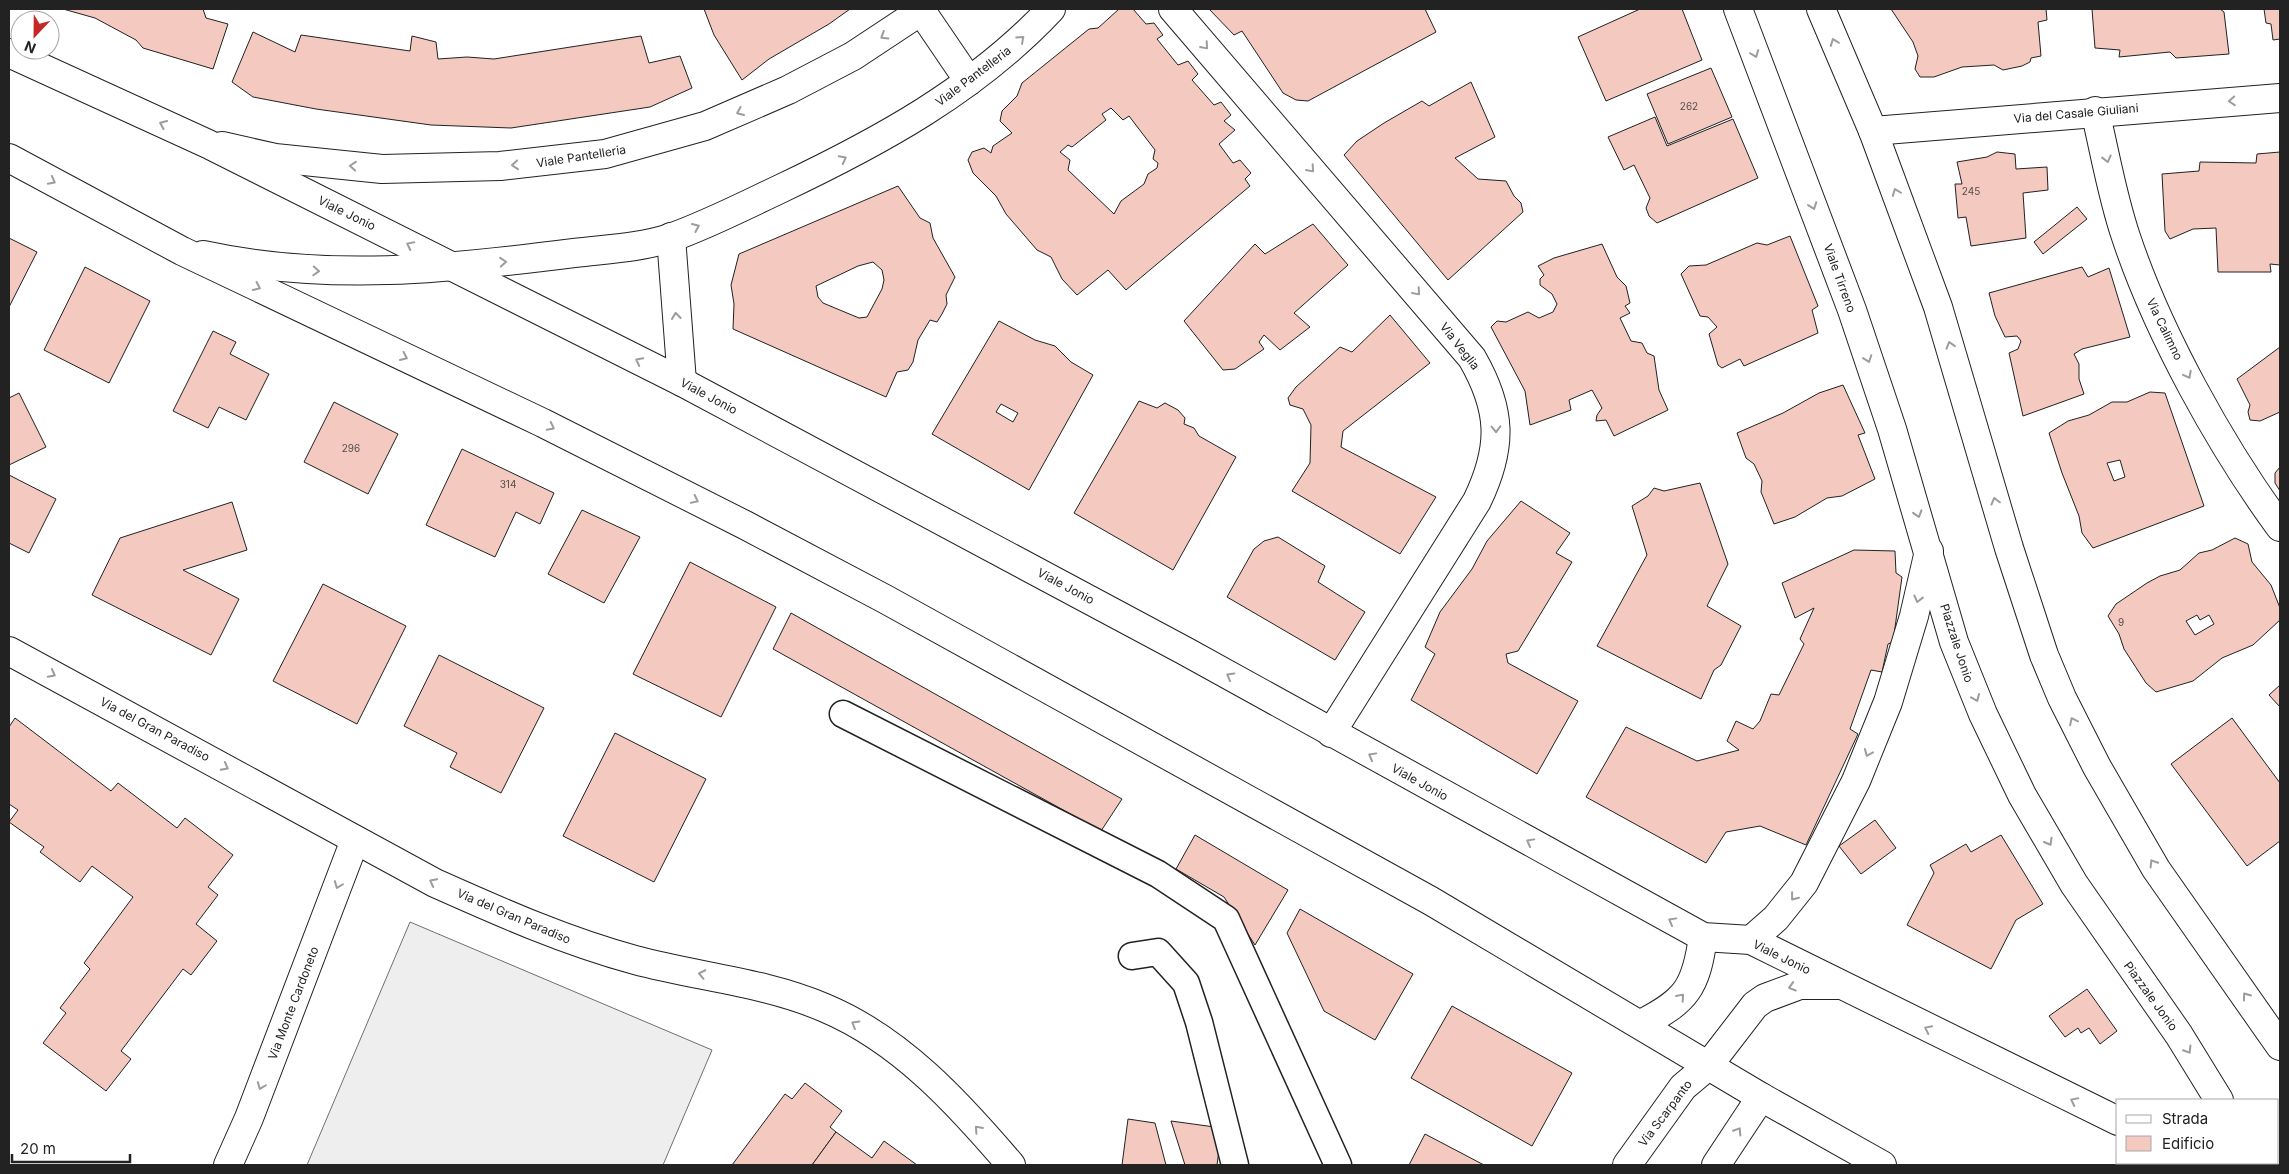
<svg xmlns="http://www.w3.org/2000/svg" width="2289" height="1174" viewBox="0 0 2289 1174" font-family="Inter,sans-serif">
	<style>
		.pitch { fill: #eee; stroke: #6f6f6f }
		.building { fill: #f3c9c0; stroke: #222; fill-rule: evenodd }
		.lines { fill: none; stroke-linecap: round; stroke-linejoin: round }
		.pedestrian-casing { stroke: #222; stroke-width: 29 }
		.minor-casing { stroke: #222; stroke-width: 30 }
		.tertiary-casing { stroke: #222; stroke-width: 30 }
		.secondary-casing { stroke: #222; stroke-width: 30 }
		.primary-casing { stroke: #222; stroke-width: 30 }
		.pedestrian { stroke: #fff; stroke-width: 26 }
		.minor { stroke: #fff; stroke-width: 28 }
		.tertiary { stroke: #fff; stroke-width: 28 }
		.secondary { stroke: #fff; stroke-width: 28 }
		.primary { stroke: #fff; stroke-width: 28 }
		.oneway { stroke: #9c9c9c }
		.labels { text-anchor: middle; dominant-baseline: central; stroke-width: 4; stroke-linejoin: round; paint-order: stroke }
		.number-label { font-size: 10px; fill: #564c4a }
		.street-label { font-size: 12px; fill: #222; stroke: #fff }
	</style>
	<rect width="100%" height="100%" fill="#fff"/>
	<!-- pitch -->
	<path class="pitch" d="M 410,922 L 712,1050 L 663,1165 L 307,1165 Z"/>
	<!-- building -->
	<g class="building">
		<path d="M 63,9 L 203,9 L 206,18 L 228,24 L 213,69 L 143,48 L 136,40 L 95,18 Z"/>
		<path d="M 704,9 L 850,9 L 829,24 L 769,59 L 742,80 L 714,35 Z"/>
		<path d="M 1119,9 L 1133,9 L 1146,24 L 1154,23 L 1163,35 L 1157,39 L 1178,65 L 1188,61 L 1198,74 L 1192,80 L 1214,105 L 1221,102 L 1231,115 L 1224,121 L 1235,130 L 1219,144 L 1233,163 L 1240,160 L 1251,173 L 1245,179 L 1250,186 L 1126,290 L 1108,270 L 1077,295 L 1062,279 L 1051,257 L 1037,250 L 1006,214 L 996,196 L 973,173 L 968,160 L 972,152 L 984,148 L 991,153 L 993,146 L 1012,133 L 1000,121 L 1002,111 L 1017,96 L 1022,83 L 1089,29 L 1098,28 ZM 1111,108 L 1123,120 L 1129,116 L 1155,150 L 1153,159 L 1158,163 L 1157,168 L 1148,174 L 1144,184 L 1121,201 L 1114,214 L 1068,170 L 1070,160 L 1060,152 L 1068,145 L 1072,147 L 1106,120 L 1102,114 Z"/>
		<path d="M 1209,9 L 1425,9 L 1436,32 L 1308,101 L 1296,100 L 1283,93 L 1242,31 L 1234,35 Z"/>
		<path d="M 1640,9 L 1682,9 L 1702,60 L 1606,101 L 1578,37 Z"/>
		<path d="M 1891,9 L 2046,9 L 2047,20 L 2038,22 L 2041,56 L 2031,58 L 2030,62 L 2022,66 L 2003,70 L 1994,65 L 1962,67 L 1934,77 L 1920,77 L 1915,69 L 1918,56 L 1913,42 Z"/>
		<path d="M 2092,9 L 2220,9 L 2224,12 L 2229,54 L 2176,58 L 2170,52 L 2119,57 L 2120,50 L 2095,48 Z"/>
		<path d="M 2264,9 L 2280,9 L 2280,39 L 2273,40 L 2271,24 L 2266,23 Z"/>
		<path d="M 253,32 L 295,52 L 301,35 L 410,51 L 412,36 L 436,42 L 438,59 L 467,57 L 494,59 L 641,36 L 649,63 L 680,56 L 692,88 L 650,107 L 511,128 L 431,125 L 316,109 L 253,97 L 232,82 Z"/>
		<path d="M 1711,68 L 1732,117 L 1668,144 L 1647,94 Z"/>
		<path d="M 1471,82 L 1495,137 L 1455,158 L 1478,179 L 1506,181 L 1514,196 L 1521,203 L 1523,212 L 1448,280 L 1344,155 L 1357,141 L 1384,123 L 1422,101 L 1429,106 Z"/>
		<path d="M 1655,117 L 1667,146 L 1733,119 L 1758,178 L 1657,223 L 1649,216 L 1646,208 L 1650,198 L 1634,165 L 1624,170 L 1608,137 Z"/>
		<path d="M 1997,152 L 2015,154 L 2016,169 L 2047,167 L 2048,190 L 2023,193 L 2026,238 L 1971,246 L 1966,217 L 1958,218 L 1955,184 L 1962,184 L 1957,162 L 1987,157 Z"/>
		<path d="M 2280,152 L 2280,265 L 2270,264 L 2271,272 L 2218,272 L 2216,228 L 2193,229 L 2170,239 L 2165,231 L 2162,174 L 2199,171 L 2200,162 L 2256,163 L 2257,154 Z"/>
		<path d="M 898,186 L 920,218 L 930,223 L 933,238 L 955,277 L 946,295 L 947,304 L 942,314 L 937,322 L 930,320 L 918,340 L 913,362 L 908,370 L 897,372 L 886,397 L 733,329 L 734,304 L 731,285 L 739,254 ZM 873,262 L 882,270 L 884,280 L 882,289 L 867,317 L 859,318 L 823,303 L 818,297 L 816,286 L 858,266 Z"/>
		<path d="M 2077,207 L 2087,219 L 2043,254 L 2034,242 Z"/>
		<path d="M 1313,224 L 1348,265 L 1294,313 L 1310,327 L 1280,350 L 1264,335 L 1259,342 L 1264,349 L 1235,369 L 1223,370 L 1184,321 L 1255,244 L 1265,254 Z"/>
		<path d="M 1790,236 L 1818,306 L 1812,310 L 1818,333 L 1744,366 L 1740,359 L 1722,368 L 1718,365 L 1709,334 L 1717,327 L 1708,317 L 1700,316 L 1681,274 L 1689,266 L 1706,265 L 1757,243 L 1767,245 Z"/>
		<path d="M 9,238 L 37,252 L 9,307 Z"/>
		<path d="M 1602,244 L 1617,277 L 1626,286 L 1630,303 L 1625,306 L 1630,313 L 1620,318 L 1631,341 L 1642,343 L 1647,353 L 1654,356 L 1659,390 L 1668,410 L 1614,436 L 1606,420 L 1596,421 L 1597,415 L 1602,408 L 1592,390 L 1569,400 L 1571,410 L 1530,425 L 1525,391 L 1491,327 L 1497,321 L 1506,322 L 1528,312 L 1539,318 L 1553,312 L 1557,304 L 1552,294 L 1540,285 L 1540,279 L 1544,275 L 1538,266 L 1554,258 Z"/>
		<path d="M 85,267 L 150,301 L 109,383 L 44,350 Z"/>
		<path d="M 2082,267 L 2088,277 L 2109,268 L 2130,337 L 2082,349 L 2074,354 L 2079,364 L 2079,379 L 2084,394 L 2023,416 L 2009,353 L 2018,349 L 2021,341 L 2017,336 L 2005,337 L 1995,316 L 1989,293 Z"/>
		<path d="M 1390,315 L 1430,363 L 1343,431 L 1341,447 L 1436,497 L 1400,554 L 1292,491 L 1310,463 L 1311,425 L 1303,409 L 1290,405 L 1288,398 L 1296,387 L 1340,347 L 1352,352 Z"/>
		<path d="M 999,321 L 1035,340 L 1055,346 L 1071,362 L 1093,375 L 1029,490 L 932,434 ZM 1001,404 L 1018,413 L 1013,422 L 996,412 Z"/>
		<path d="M 213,331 L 236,342 L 230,354 L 269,374 L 246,420 L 219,407 L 208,428 L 173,411 Z"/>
		<path d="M 2280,347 L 2280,412 L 2260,421 L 2250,420 L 2248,412 L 2250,405 L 2237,379 Z"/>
		<path d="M 1843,385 L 1865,433 L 1858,435 L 1875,479 L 1842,496 L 1827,498 L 1795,517 L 1774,524 L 1761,492 L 1762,481 L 1754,464 L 1746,458 L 1737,433 L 1783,413 L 1819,393 Z"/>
		<path d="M 2150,392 L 2165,393 L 2204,506 L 2093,548 L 2082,533 L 2079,516 L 2062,473 L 2049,433 L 2068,421 L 2089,415 L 2112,402 L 2127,402 ZM 2120,460 L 2125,477 L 2114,481 L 2107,463 Z"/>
		<path d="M 19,393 L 46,447 L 9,465 L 9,398 Z"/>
		<path d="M 1139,401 L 1157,408 L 1165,403 L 1178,410 L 1185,418 L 1184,424 L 1194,428 L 1199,436 L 1236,457 L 1173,570 L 1074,513 Z"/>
		<path d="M 334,402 L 398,434 L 368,494 L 304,462 Z"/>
		<path d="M 462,449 L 554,493 L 540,524 L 516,512 L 495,557 L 426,525 Z"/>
		<path d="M 2280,467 L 2280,491 L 2275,483 L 2275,473 Z"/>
		<path d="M 9,475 L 56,499 L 29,553 L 9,543 Z"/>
		<path d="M 1700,483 L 1728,564 L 1707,606 L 1741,626 L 1721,665 L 1714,670 L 1701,699 L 1597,646 L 1647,555 L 1632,506 L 1648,496 L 1654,488 L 1664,491 Z"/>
		<path d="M 1521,501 L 1570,533 L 1556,553 L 1572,562 L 1518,651 L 1506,654 L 1508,663 L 1578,701 L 1537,774 L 1411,700 L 1435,654 L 1425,647 L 1440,612 L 1472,569 L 1487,541 Z"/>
		<path d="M 232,502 L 247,550 L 183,570 L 239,599 L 211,655 L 92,595 L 120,538 Z"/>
		<path d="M 582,510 L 640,537 L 604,603 L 548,574 Z"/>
		<path d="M 1278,537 L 1325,566 L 1318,582 L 1365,612 L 1335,660 L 1227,597 L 1254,549 L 1264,541 Z"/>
		<path d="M 2235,538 L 2248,544 L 2252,562 L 2271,585 L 2280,608 L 2280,620 L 2253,645 L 2222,658 L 2193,681 L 2156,692 L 2146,683 L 2124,649 L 2119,634 L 2108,616 L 2116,604 L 2147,583 L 2160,576 L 2180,570 L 2199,553 L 2212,550 ZM 2197,615 L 2200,620 L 2209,615 L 2214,624 L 2195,635 L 2186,621 Z"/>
		<path d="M 1854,550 L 1895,551 L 1896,573 L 1902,577 L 1893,642 L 1888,644 L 1882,672 L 1871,670 L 1850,729 L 1858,734 L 1806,845 L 1760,826 L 1726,832 L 1706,863 L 1586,797 L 1626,727 L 1697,761 L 1739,750 L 1727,741 L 1736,721 L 1753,729 L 1760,721 L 1771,694 L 1779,695 L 1804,644 L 1800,639 L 1814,608 L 1795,618 L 1782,583 Z"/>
		<path d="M 690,562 L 776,607 L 721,717 L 633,674 Z"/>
		<path d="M 323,584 L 406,626 L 357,724 L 273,681 Z"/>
		<path d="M 791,613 L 1122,799 L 1101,831 L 773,649 Z"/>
		<path d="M 439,655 L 544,708 L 501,793 L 450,767 L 457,753 L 404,726 Z"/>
		<path d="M 2280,685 L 2280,707 L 2269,695 Z"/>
		<path d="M 15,718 L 111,791 L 118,783 L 177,828 L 185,818 L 233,855 L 208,887 L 218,895 L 196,924 L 217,941 L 191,975 L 183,969 L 121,1051 L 131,1059 L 106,1091 L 43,1043 L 66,1013 L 60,1008 L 90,969 L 84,963 L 133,897 L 92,866 L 80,882 L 40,852 L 44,847 L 9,822 L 18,810 L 9,804 L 9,727 Z"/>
		<path d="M 2232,718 L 2280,783 L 2280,841 L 2247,866 L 2171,764 Z"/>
		<path d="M 615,733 L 706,779 L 654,882 L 563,836 Z"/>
		<path d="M 1875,820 L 1896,848 L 1861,874 L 1839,846 Z"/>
		<path d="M 1195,835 L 1288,890 L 1255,945 L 1224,897 L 1176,869 Z"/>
		<path d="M 2001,835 L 2043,904 L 2016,920 L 1991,969 L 1907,925 L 1934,873 L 1930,865 L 1966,844 L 1971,852 Z"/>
		<path d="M 1300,909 L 1413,974 L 1375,1040 L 1324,1011 L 1287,933 Z"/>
		<path d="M 2087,989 L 2117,1031 L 2100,1044 L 2089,1028 L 2081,1033 L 2078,1028 L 2065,1037 L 2049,1016 Z"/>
		<path d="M 1452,1006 L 1572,1073 L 1532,1146 L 1411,1078 Z"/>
		<path d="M 805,1083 L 842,1111 L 830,1127 L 836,1132 L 812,1165 L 732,1165 L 785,1094 L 792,1099 Z"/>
		<path d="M 1128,1119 L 1155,1123 L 1166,1165 L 1122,1165 Z"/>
		<path d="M 1171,1121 L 1222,1128 L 1217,1165 L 1185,1165 Z"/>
		<path d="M 836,1132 L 872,1158 L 884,1141 L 917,1165 L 812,1165 Z"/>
		<path d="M 1425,1134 L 1484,1165 L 1409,1165 Z"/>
	</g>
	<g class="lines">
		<defs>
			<g id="pedestrian">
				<path d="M 843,714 L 1158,874 L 1226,919 L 1338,1165"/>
				<path d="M 1132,956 L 1158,952 L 1186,983 L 1199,1022 L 1235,1165"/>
			</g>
			<g id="minor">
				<path d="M 920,9 L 969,81"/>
				<path d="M 1173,9 L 1472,358 C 1502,410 1503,447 1477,501 L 1331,733"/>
				<path d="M 2095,111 C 2105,153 2112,196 2126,237 C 2158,333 2220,445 2280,527"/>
				<path d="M 1873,131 L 2280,98"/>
				<path d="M 671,237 L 682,382"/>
				<path d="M 9,651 L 435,883 C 500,912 565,941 635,960 C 698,977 765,982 825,1008 C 901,1040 959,1104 1011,1165"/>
				<path d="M 1751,940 L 1776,918 L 1804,883 L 1856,781 L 1888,702 L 1914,616 L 1929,551"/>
				<path d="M 1641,1024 C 1686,1001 1696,988 1703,937"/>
				<path d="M 228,1165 L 249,1118 L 355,840"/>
				<path d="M 1627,1165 L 1683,1087 L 1708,1066 L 1755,1005 L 1765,998 L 1800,985 L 1840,985"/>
				<path d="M 1716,1165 L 1761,1097"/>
			</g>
			<g id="tertiary">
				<path d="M 222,146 L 275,158 L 382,169 L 500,166 L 605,154 L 705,126 L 788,90 L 853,56 L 924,9"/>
				<path d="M 203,255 C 328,282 448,269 574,253 C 607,249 639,248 670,238 C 707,225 744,206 780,189 C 879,142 975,90 1051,9"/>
			</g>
			<g id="secondary">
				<path d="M 1738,9 L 1852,310 L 1892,429 L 1954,642 L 1983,714 L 2022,795 L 2074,884 L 2179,1035 L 2219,1100"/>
				<path d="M 1821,9 L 1873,131 L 1938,307 L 2009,548 L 2044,655 L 2062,698 L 2097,767 L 2156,869 L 2280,1046"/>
				<path d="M 2247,1163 L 2247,1165"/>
			</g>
			<g id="primary">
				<path d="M 9,53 L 208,144 L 682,382 L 1185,651 L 1703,937 L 1751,940 L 2118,1121"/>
				<path d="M 9,158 L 182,251 L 543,423 L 745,525 L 885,599 L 1431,901 L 1761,1097 L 1882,1165"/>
				<path d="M 2215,1163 L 2221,1165"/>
			</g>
		</defs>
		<!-- pedestrian casing -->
		<use href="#pedestrian" class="pedestrian-casing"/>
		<!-- minor casing -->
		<use href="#minor" class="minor-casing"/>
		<!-- tertiary casing -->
		<use href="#tertiary" class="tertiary-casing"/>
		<!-- secondary casing -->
		<use href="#secondary" class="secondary-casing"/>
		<!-- primary casing -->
		<use href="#primary" class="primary-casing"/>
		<!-- pedestrian -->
		<use href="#pedestrian" class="pedestrian"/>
		<!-- minor -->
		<use href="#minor" class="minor"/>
		<!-- tertiary -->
		<use href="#tertiary" class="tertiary"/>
		<!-- secondary -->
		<use href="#secondary" class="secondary"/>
		<!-- primary -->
		<use href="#primary" class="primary"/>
	</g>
	<!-- one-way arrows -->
	<defs><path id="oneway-chevron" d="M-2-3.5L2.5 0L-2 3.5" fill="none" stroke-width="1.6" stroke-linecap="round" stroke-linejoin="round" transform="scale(1.25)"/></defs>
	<g class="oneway">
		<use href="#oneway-chevron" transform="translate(884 36) rotate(148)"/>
		<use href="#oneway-chevron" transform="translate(1021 39) rotate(-42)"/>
		<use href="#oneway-chevron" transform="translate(1834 42) rotate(-111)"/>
		<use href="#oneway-chevron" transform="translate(1205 46) rotate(49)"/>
		<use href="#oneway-chevron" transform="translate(1755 54) rotate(69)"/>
		<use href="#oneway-chevron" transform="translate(2232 101) rotate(176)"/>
		<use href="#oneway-chevron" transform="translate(740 112) rotate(156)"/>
		<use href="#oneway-chevron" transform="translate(163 124) rotate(-156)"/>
		<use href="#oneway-chevron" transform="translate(843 159) rotate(-27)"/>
		<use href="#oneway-chevron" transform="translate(2107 159) rotate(76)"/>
		<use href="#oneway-chevron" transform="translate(515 165) rotate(175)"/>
		<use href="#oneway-chevron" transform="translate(353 166) rotate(-175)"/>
		<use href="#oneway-chevron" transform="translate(1311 169) rotate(49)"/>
		<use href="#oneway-chevron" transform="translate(52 181) rotate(28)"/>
		<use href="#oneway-chevron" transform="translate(1896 192) rotate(-111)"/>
		<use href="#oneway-chevron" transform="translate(1813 206) rotate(70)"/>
		<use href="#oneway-chevron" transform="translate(696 227) rotate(-23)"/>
		<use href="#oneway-chevron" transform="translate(410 245) rotate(-154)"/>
		<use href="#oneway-chevron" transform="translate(503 262) rotate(-5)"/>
		<use href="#oneway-chevron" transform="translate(316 271) rotate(3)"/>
		<use href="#oneway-chevron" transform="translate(257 287) rotate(25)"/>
		<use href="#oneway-chevron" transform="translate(1417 292) rotate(49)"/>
		<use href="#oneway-chevron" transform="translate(676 316) rotate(-96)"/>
		<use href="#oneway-chevron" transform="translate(1950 345) rotate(-107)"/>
		<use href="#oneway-chevron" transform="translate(404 357) rotate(25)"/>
		<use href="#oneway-chevron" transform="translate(1868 359) rotate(71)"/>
		<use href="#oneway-chevron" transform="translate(639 361) rotate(-153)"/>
		<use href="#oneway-chevron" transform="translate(2188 375) rotate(62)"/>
		<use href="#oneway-chevron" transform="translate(551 427) rotate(27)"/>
		<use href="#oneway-chevron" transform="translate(1496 429) rotate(89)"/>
		<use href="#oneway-chevron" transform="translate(695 500) rotate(26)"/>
		<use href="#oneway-chevron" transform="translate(1995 501) rotate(-105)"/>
		<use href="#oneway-chevron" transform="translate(1918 514) rotate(73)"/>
		<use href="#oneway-chevron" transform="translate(1918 599) rotate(104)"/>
		<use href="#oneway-chevron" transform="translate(52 674) rotate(28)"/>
		<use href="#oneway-chevron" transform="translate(1230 676) rotate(-150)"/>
		<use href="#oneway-chevron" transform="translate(1976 698) rotate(67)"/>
		<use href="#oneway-chevron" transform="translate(2073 721) rotate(-116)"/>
		<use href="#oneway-chevron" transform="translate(1868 753) rotate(113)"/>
		<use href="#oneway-chevron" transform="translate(1372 756) rotate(-151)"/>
		<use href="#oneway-chevron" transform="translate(225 767) rotate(28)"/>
		<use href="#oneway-chevron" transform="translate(1530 842) rotate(-151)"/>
		<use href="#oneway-chevron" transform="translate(2049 842) rotate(60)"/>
		<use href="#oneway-chevron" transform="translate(2153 863) rotate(-122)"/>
		<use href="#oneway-chevron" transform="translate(433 882) rotate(-153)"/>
		<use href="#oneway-chevron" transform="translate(338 885) rotate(111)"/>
		<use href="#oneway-chevron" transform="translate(1794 897) rotate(128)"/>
		<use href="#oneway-chevron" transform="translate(1672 921) rotate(-151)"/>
		<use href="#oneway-chevron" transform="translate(702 974) rotate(-168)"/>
		<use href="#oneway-chevron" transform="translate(1792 987) rotate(163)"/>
		<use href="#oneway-chevron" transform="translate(2246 996) rotate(-126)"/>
		<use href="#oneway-chevron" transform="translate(1681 997) rotate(-49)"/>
		<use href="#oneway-chevron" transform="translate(855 1024) rotate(-149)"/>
		<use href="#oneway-chevron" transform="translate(1928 1029) rotate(-154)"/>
		<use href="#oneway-chevron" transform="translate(2188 1050) rotate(58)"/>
		<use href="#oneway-chevron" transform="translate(261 1086) rotate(111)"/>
		<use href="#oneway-chevron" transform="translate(2074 1101) rotate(-154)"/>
		<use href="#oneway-chevron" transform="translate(978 1129) rotate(-132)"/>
		<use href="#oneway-chevron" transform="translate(1738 1131) rotate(-57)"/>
	</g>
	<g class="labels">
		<!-- number labels -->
		<g class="number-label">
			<text x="1689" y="106">262</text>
			<text x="1971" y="191">245</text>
			<text x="351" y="448">296</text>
			<text x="508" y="484">314</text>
			<text x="2121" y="622">9</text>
		</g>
		<!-- street labels -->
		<g class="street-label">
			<text transform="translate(973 76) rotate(-37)">Viale Pantelleria</text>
			<text transform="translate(2076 113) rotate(-5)">Via del Casale Giuliani</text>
			<text transform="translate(581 156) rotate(-9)">Viale Pantelleria</text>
			<text transform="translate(347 213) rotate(26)">Viale Jonio</text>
			<text transform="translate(1840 278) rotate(70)">Viale Tirreno</text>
			<text transform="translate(2165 329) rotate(64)">Via Calimno</text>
			<text transform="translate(1460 346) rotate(52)">Via Veglia</text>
			<text transform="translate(709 396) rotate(28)">Viale Jonio</text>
			<text transform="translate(1066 586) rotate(28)">Viale Jonio</text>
			<text transform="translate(1957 643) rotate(72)">Piazzale Jonio</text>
			<text transform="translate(155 729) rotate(28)">Via del Gran Paradiso</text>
			<text transform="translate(1420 782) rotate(29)">Viale Jonio</text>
			<text transform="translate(514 916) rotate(23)">Via del Gran Paradiso</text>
			<text transform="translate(1782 957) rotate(26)">Viale Jonio</text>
			<text transform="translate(2151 996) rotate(54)">Piazzale Jonio</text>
			<text transform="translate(293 1003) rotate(-69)">Via Monte Cardoneto</text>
			<text transform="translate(1665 1113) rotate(-53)">Via Scarpanto</text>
		</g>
	</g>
	<!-- border -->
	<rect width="2289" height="1174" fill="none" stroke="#222222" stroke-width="20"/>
	<!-- legend -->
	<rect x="2116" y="1099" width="162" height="65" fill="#ffffff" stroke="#a7a7a7"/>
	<rect x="2126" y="1115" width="25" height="8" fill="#ffffff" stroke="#a7a7a7"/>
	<text x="2162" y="1124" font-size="15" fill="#222222">Strada</text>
	<rect x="2126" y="1136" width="25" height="15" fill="#f3c9c0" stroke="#a7a7a7"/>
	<text x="2162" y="1149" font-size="15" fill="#222222">Edificio</text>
	<!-- north arrow -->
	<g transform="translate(35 35) rotate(202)"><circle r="24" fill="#ffffff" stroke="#a7a7a7"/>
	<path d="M0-4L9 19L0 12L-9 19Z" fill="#c62828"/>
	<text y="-8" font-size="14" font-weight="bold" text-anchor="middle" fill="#222222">N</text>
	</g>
	<!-- scale -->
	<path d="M12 1154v8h118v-8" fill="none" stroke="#222222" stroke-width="2.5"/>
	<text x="20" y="1154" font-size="15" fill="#222222" stroke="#ffffff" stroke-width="4" paint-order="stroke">20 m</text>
</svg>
